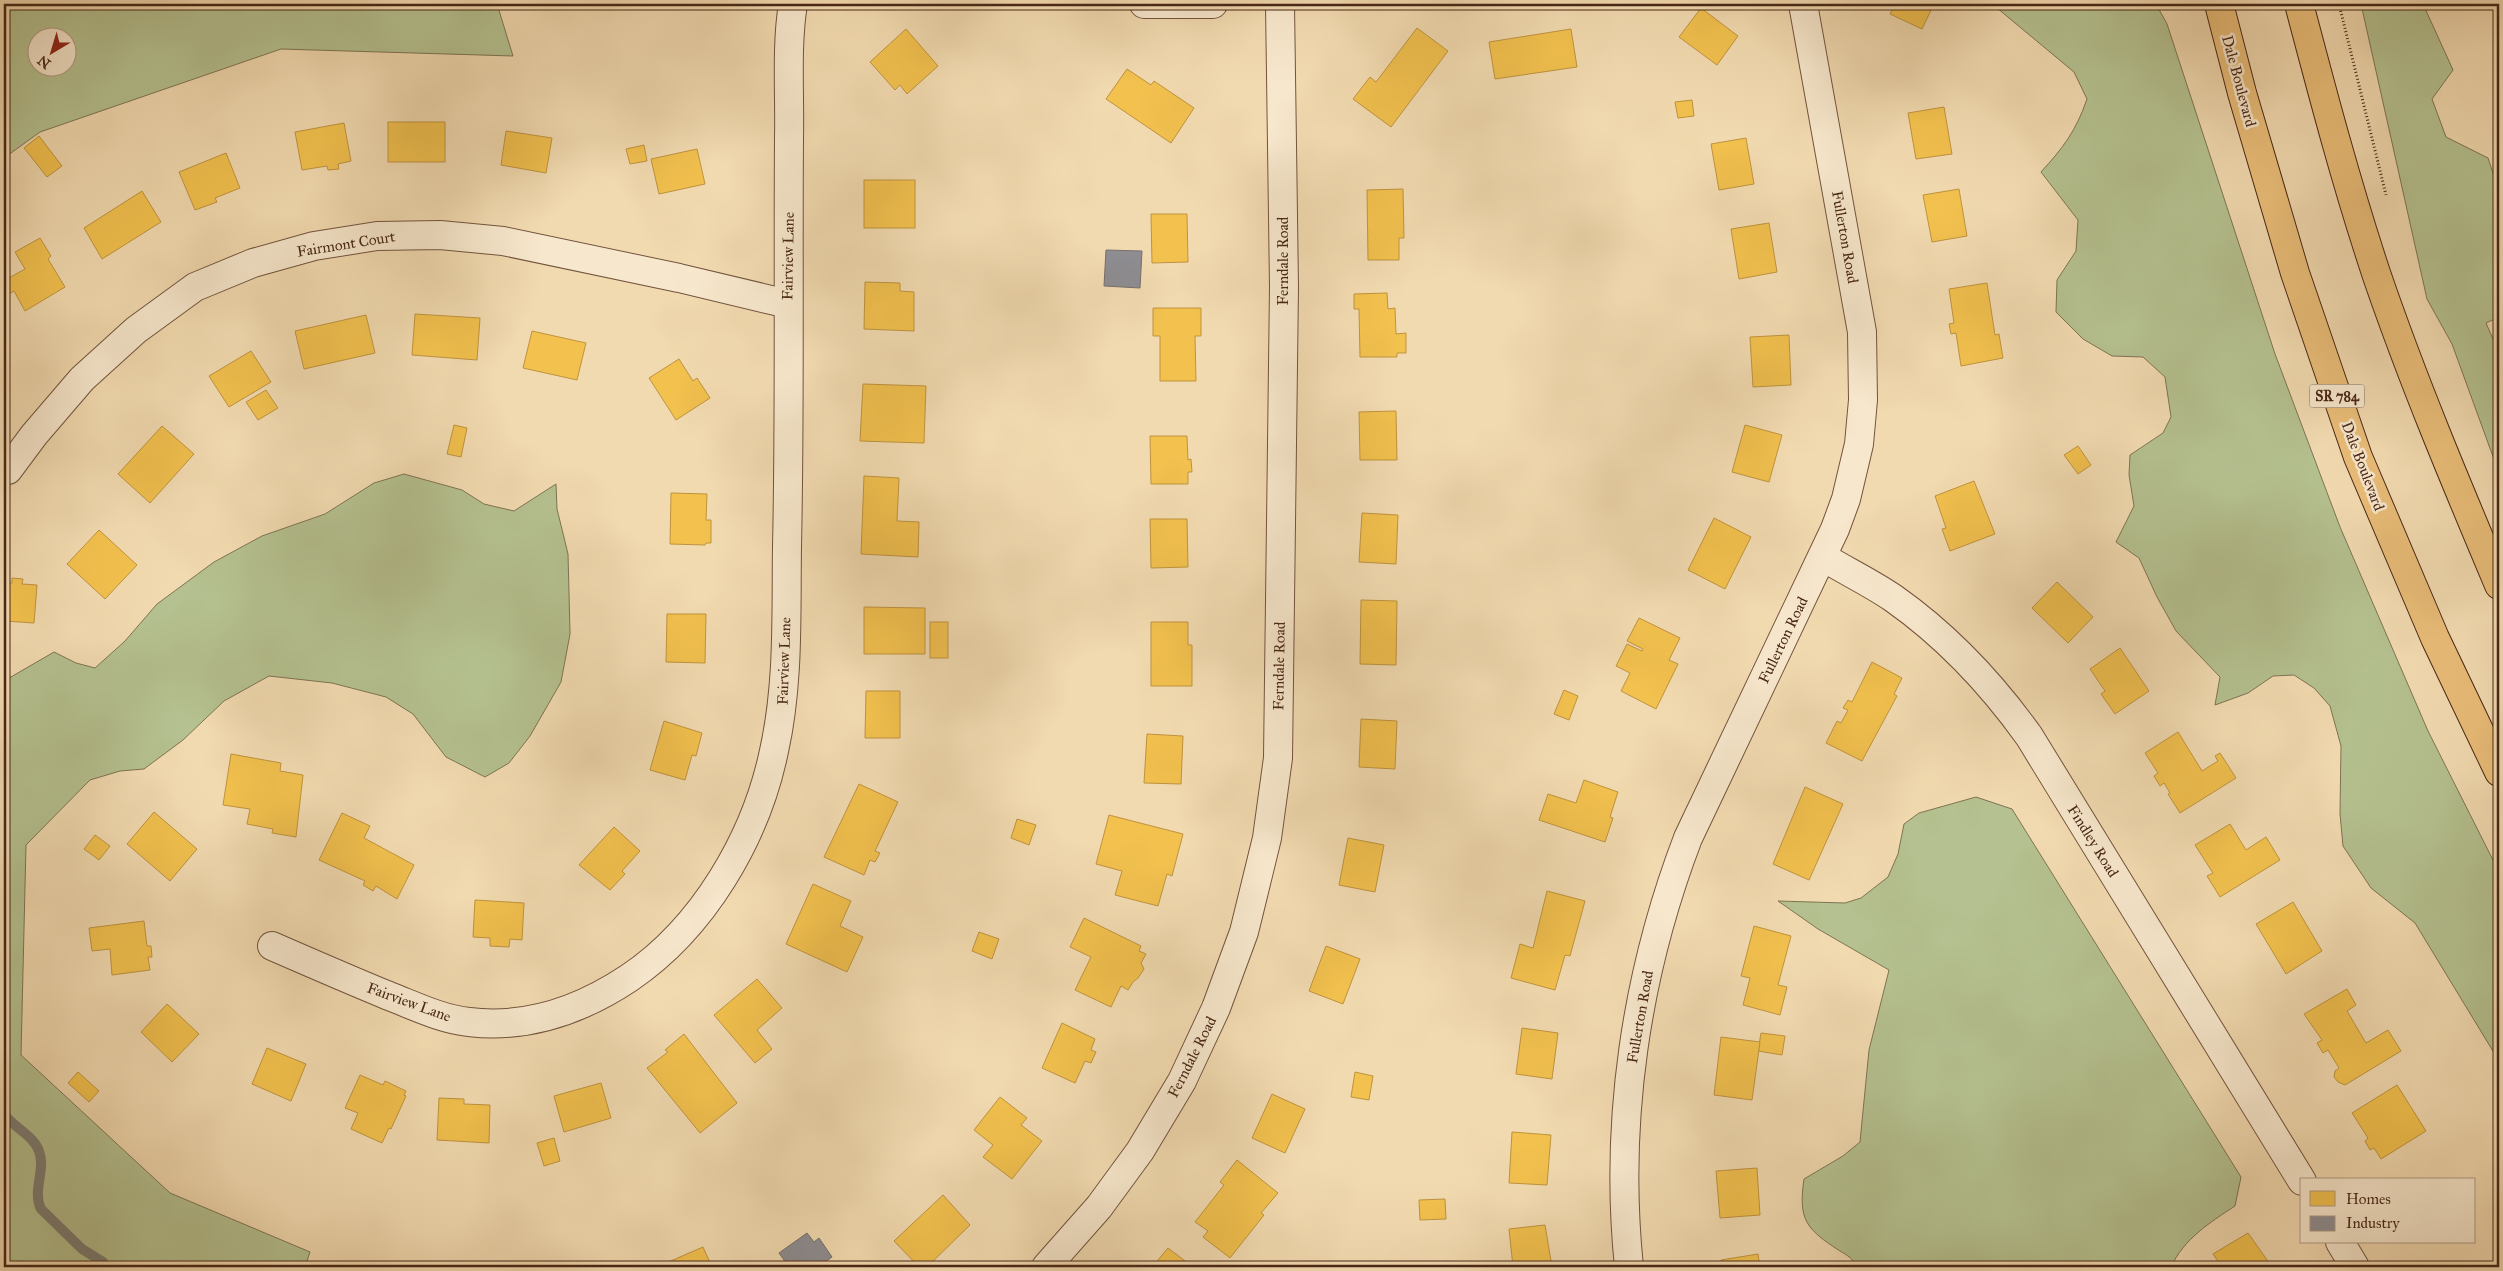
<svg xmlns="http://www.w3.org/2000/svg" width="2503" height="1271" viewBox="0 0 2503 1271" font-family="'IM FELL Great Primer',serif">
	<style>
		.green { fill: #b5c190; stroke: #7e7454; fill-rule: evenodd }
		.homes { fill: #f2c14e; stroke: #bf933e }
		.industry { fill: #8d8d92; stroke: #786e6d }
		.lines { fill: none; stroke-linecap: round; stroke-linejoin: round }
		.stream { stroke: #7c7e76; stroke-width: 10 }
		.minor-casing { stroke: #72543d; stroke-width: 30 }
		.major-casing { stroke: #482717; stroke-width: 30 }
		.path { stroke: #482717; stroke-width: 3; stroke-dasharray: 1 2.5; stroke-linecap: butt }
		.minor { stroke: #f7e7cc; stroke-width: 28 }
		.major { stroke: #e9bd78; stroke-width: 28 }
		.labels { text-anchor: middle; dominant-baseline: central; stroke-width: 5; stroke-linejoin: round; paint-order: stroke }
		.shield { fill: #f7e7cc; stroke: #7c614d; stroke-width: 1 }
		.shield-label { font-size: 14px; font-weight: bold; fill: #482717 }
		.street-label { font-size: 15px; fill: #482717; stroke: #f7e7cc }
	</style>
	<rect width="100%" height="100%" fill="#f2dab0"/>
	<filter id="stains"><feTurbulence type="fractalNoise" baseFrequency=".004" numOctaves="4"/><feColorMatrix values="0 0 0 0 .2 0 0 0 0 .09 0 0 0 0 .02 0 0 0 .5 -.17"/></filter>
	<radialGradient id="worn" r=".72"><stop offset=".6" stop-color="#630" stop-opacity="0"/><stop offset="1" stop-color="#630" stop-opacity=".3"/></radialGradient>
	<!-- green -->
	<g class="green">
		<path d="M 4,4 L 497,4 L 513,56 L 281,49 L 40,132 L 4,158 ZM 38,38 L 68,38 L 68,68 L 38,68 Z"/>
		<path d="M 1996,4 L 2156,4 L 2167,24 L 2275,354 L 2340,527 L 2428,731 L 2499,872 L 2499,1061 L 2415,923 L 2371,888 L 2343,846 L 2340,814 L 2341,746 L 2330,706 L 2314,688 L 2294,675 L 2273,676 L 2248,693 L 2215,705 L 2220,677 L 2176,631 L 2157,597 L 2139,558 L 2116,542 L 2134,506 L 2129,475 L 2130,455 L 2163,433 L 2171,417 L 2165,377 L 2143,357 L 2112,356 L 2083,339 L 2056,312 L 2057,280 L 2076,251 L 2078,220 L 2041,172 C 2063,148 2076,131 2087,99 L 2074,72 L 1997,8 Z"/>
		<path d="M 2361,4 L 2423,4 L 2453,70 L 2432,99 L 2446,137 L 2488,158 L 2499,191 L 2499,317 L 2486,323 L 2499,353 L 2499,473 L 2452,344 L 2427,299 Z"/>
		<path d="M 404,474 L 462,490 L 484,504 L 514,511 L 556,484 L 557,509 L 568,554 L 569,593 L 570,634 L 561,682 L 530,736 L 509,763 L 485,777 L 446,757 L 413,714 L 386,697 L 332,683 L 269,676 L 224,701 L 183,740 L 144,769 L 120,771 L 90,780 L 26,845 L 21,1055 L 170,1193 L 310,1252 L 305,1267 L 4,1267 L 4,681 L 54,652 L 76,663 L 95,668 L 125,641 L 157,604 L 214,562 L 262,536 L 325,514 L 374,483 Z"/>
		<path d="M 1976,797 L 2012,809 L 2241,1177 L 2235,1206 C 2209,1223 2184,1239 2171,1267 L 1856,1267 C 1853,1258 1848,1256 1840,1251 C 1806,1229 1798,1220 1804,1179 L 1843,1156 L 1860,1142 L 1869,1050 L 1889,970 L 1818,929 L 1778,901 L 1845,903 L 1861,898 L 1888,877 L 1898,854 L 1904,824 L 1919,813 Z"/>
	</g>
	<!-- homes -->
	<g class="homes">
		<path d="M 1895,4 L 1934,4 L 1922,29 L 1890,14 Z"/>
		<path d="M 1701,8 L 1738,36 L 1717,65 L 1679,37 Z"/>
		<path d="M 1417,28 L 1448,51 L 1391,127 L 1353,99 L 1370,77 L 1376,82 Z"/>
		<path d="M 906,29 L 938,66 L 907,94 L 900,85 L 895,90 L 870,62 Z"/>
		<path d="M 1571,29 L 1577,67 L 1495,79 L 1489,42 Z"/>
		<path d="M 1127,69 L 1151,85 L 1154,81 L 1194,108 L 1171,143 L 1106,99 Z"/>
		<path d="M 1692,100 L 1694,116 L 1678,118 L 1675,102 Z"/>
		<path d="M 1944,107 L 1952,154 L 1916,159 L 1908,113 Z"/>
		<rect x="388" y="122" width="57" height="40"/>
		<path d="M 344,123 L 351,161 L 338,164 L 339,169 L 328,170 L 327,166 L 302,170 L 295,132 Z"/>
		<path d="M 506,131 L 552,138 L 546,173 L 501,165 Z"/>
		<path d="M 39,136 L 62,166 L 47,177 L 24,148 Z"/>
		<path d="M 1746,138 L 1754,184 L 1719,190 L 1711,144 Z"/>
		<path d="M 644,145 L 647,161 L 630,164 L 626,149 Z"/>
		<path d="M 697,149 L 705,184 L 659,194 L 651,159 Z"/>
		<path d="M 226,153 L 240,188 L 215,198 L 217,202 L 195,210 L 179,172 Z"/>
		<rect x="864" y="180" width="51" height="48"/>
		<path d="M 1403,189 L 1404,238 L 1399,238 L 1399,260 L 1368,260 L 1367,190 Z"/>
		<path d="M 1959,189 L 1967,236 L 1932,242 L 1923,195 Z"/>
		<path d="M 142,191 L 161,222 L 102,259 L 84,228 Z"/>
		<path d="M 1151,214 L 1187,214 L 1188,262 L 1152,263 Z"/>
		<path d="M 1769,223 L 1777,272 L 1739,279 L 1731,229 Z"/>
		<path d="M 40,238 L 51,256 L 48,259 L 65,287 L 25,311 L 14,291 L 4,297 L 4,273 L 7,279 L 25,269 L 15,252 Z"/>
		<path d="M 865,282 L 900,283 L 900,291 L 914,292 L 914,331 L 864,329 Z"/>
		<path d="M 1987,283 L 1995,335 L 1999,334 L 2003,358 L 1961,366 L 1956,333 L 1951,334 L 1949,324 L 1954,323 L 1949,289 Z"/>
		<path d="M 1387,293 L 1388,309 L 1395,308 L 1396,334 L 1406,333 L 1406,353 L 1397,353 L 1397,357 L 1360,357 L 1359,309 L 1354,309 L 1354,294 Z"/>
		<path d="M 1153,308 L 1201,308 L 1201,336 L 1195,336 L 1196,381 L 1160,381 L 1160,336 L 1153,336 Z"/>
		<path d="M 415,314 L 480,318 L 477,360 L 412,355 Z"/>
		<path d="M 366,315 L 375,353 L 304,369 L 295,331 Z"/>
		<path d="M 532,331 L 586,343 L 577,380 L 523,368 Z"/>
		<path d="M 1789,335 L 1791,385 L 1753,387 L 1750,337 Z"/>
		<path d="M 251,351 L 271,382 L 229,407 L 209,376 Z"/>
		<path d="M 679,359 L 693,381 L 697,378 L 710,398 L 676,420 L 649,378 Z"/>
		<path d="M 863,384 L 926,386 L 924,443 L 860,441 Z"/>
		<path d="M 266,390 L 278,408 L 258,420 L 246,402 Z"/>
		<path d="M 1396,411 L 1397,460 L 1360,460 L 1359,412 Z"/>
		<path d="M 454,425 L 467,428 L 461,457 L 447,454 Z"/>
		<path d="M 1745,425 L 1782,435 L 1769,482 L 1732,472 Z"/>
		<path d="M 162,426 L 194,454 L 150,503 L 118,474 Z"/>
		<path d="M 1150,436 L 1187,436 L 1188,460 L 1191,459 L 1192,472 L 1188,472 L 1188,484 L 1151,484 Z"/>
		<path d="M 2078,446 L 2091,465 L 2078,474 L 2064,455 Z"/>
		<path d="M 864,476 L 899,478 L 897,521 L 919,522 L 918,557 L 861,554 Z"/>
		<path d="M 1974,481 L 1995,534 L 1950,551 L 1942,529 L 1946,528 L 1935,496 Z"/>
		<path d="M 671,493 L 707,494 L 706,520 L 711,520 L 711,543 L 706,543 L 705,545 L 670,544 Z"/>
		<path d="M 1362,513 L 1398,515 L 1396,564 L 1359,562 Z"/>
		<path d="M 1714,518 L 1751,537 L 1725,589 L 1688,570 Z"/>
		<path d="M 1150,519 L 1187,519 L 1188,567 L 1151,568 Z"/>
		<path d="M 99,530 L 137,565 L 105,599 L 67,564 Z"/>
		<path d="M 12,578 L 23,579 L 22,584 L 37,585 L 34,623 L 4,621 L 4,583 L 12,583 Z"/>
		<path d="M 2057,582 L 2093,617 L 2068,643 L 2032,608 Z"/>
		<path d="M 1361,600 L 1397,601 L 1396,665 L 1360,664 Z"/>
		<path d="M 864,607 L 925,608 L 925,654 L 864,654 Z"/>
		<path d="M 667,614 L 706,614 L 705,663 L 666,662 Z"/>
		<path d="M 1639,618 L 1680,638 L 1669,660 L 1678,664 L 1656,709 L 1621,691 L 1630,673 L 1616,666 L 1627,644 L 1642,651 L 1643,649 L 1627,641 Z"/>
		<rect x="930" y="622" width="18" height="36"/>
		<path d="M 1151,622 L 1188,622 L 1188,645 L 1192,645 L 1192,686 L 1151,686 Z"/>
		<path d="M 2120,648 L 2149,691 L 2115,714 L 2101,694 L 2105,691 L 2090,669 Z"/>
		<path d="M 1872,662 L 1902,678 L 1894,694 L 1897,696 L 1862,761 L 1826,743 L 1837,721 L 1841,723 L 1848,710 L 1843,708 L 1848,700 L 1852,702 Z"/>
		<path d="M 1564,690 L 1578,696 L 1569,720 L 1554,714 Z"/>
		<path d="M 866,691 L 900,691 L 900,738 L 865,738 Z"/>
		<path d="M 1361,719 L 1397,721 L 1395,769 L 1359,767 Z"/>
		<path d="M 664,721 L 702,733 L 696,756 L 692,755 L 685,780 L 650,770 Z"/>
		<path d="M 2178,732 L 2202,771 L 2218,761 L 2215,756 L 2220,753 L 2236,778 L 2180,813 L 2168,794 L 2170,793 L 2164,783 L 2160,786 L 2154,776 L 2158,773 L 2145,753 Z"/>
		<path d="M 1147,734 L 1183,736 L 1181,784 L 1144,783 Z"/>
		<path d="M 231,754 L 281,763 L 280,771 L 303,775 L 296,837 L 272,833 L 273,829 L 247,824 L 250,809 L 223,805 Z"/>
		<path d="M 1584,780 L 1618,792 L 1610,817 L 1613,818 L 1605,842 L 1539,820 L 1548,794 L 1576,803 Z"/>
		<path d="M 859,784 L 898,802 L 875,851 L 880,853 L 875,862 L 870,860 L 864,875 L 824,857 Z"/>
		<path d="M 1805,787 L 1843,804 L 1809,880 L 1773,864 Z"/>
		<path d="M 154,812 L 197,849 L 170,881 L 127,844 Z"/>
		<path d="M 342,813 L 370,826 L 364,838 L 414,865 L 397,899 L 376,886 L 373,891 L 363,885 L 365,881 L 319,860 Z"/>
		<path d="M 1109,815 L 1183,834 L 1172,876 L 1167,874 L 1158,906 L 1115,895 L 1122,871 L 1096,864 Z"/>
		<path d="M 1017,819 L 1036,825 L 1029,845 L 1011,838 Z"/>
		<path d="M 2230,824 L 2246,850 L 2266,837 L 2280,860 L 2220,897 L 2207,876 L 2213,873 L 2195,845 Z"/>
		<path d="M 614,827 L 640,851 L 622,871 L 625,874 L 610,890 L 579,865 Z"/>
		<path d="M 95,835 L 110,846 L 99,860 L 84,849 Z"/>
		<path d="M 1348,838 L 1384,845 L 1375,892 L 1339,885 Z"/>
		<path d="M 813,884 L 851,901 L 840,926 L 863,937 L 847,972 L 786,944 Z"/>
		<path d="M 1547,891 L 1585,901 L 1570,956 L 1565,955 L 1555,990 L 1511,978 L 1520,944 L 1533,948 Z"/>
		<path d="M 475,900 L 524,903 L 522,940 L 510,939 L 509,947 L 490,946 L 490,938 L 473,937 Z"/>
		<path d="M 2293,902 L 2322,951 L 2286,974 L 2256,924 Z"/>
		<path d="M 1084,918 L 1141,946 L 1139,951 L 1146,954 L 1141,963 L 1144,969 L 1138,978 L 1133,982 L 1128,990 L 1121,986 L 1111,1007 L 1075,990 L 1091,957 L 1070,947 Z"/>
		<path d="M 144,921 L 147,946 L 151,946 L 152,957 L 148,957 L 150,970 L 112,975 L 110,949 L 92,951 L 89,928 Z"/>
		<path d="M 1754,926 L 1791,936 L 1778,985 L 1787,987 L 1780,1015 L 1743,1005 L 1750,978 L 1741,976 Z"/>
		<path d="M 979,932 L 999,939 L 992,959 L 972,951 Z"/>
		<path d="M 1326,946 L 1360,959 L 1343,1004 L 1309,991 Z"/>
		<path d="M 757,979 L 782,1008 L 757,1030 L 772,1049 L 755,1063 L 714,1015 Z"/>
		<path d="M 2347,989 L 2356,1005 L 2347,1011 L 2366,1043 L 2388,1030 L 2401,1051 L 2345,1085 L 2338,1082 L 2334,1077 L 2335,1071 L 2339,1068 L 2328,1050 L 2323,1053 L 2317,1043 L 2322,1040 L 2304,1014 Z"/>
		<path d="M 167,1004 L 199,1034 L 172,1062 L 141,1032 Z"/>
		<path d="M 1062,1023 L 1095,1039 L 1091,1050 L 1096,1052 L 1091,1063 L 1085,1061 L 1075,1083 L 1042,1068 Z"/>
		<path d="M 1522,1028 L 1558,1033 L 1552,1079 L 1516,1074 Z"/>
		<path d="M 1761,1033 L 1785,1036 L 1782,1055 L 1758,1051 Z"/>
		<path d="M 684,1034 L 737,1103 L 700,1133 L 647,1068 L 668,1052 L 665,1050 Z"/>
		<path d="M 1721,1037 L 1760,1042 L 1752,1100 L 1714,1095 Z"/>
		<path d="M 267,1048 L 306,1064 L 291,1101 L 252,1084 Z"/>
		<path d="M 78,1072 L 99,1091 L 89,1102 L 68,1083 Z"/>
		<path d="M 1355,1072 L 1373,1076 L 1369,1100 L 1351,1097 Z"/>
		<path d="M 360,1075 L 383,1085 L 385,1081 L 406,1091 L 404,1095 L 406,1096 L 391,1129 L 389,1128 L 382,1143 L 351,1129 L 358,1113 L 345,1108 Z"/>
		<path d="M 601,1083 L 611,1118 L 564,1132 L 554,1096 Z"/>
		<path d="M 2397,1085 L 2426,1131 L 2381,1159 L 2374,1148 L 2370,1150 L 2365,1141 L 2368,1138 L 2352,1113 Z"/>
		<path d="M 1272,1094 L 1305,1109 L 1285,1153 L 1252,1138 Z"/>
		<path d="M 1000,1097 L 1027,1118 L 1021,1125 L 1042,1141 L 1012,1179 L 983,1157 L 993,1145 L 974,1130 Z"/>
		<path d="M 439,1098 L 464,1099 L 464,1104 L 490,1105 L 489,1143 L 437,1140 Z"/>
		<path d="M 1512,1132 L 1551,1135 L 1547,1185 L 1509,1183 Z"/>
		<path d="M 554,1138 L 560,1161 L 544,1166 L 537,1143 Z"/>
		<path d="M 1237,1160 L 1278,1193 L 1261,1213 L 1264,1215 L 1230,1258 L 1203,1237 L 1208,1231 L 1195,1222 L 1224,1185 L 1220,1182 Z"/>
		<path d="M 1757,1168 L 1760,1215 L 1720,1218 L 1716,1171 Z"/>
		<path d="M 943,1195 L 970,1225 L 927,1267 L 919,1267 L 894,1241 Z"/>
		<path d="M 1445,1199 L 1446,1219 L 1420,1220 L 1419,1200 Z"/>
		<path d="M 1545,1225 L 1552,1267 L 1513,1267 L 1509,1229 Z"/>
		<path d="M 2248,1233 L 2272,1267 L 2222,1267 L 2213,1254 Z"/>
		<path d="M 703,1247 L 712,1267 L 668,1267 L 666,1263 Z"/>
		<path d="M 1168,1248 L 1193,1267 L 1152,1267 Z"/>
		<path d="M 1758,1254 L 1760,1267 L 1722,1267 L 1721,1260 Z"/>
	</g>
	<!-- industry -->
	<g class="industry">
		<path d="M 1106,250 L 1142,251 L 1140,288 L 1104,286 Z"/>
		<path d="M 807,1233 L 814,1242 L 819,1238 L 832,1257 L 818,1267 L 789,1267 L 779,1253 Z"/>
	</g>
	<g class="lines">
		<!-- stream -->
		<path class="stream" d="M 4,1114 C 14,1128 33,1135 39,1151 C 46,1170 32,1191 41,1209 L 82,1249 L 103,1262"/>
		<defs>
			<g id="minor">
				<path d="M 1144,4 L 1213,4"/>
				<path d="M 8,470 L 34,435 L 82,379 L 136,330 L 195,287 L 253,263 L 314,246 L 377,236 L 440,235 L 503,241 L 679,278 L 788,304"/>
				<path d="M 1823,557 C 1846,571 1871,583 1893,598 C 1947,636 1991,683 2029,736 L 2302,1181"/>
				<path d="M 272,946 C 311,963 350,980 389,996 C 415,1006 441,1019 469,1022 C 527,1029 581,1010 629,978 C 703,928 756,838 774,751 C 789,684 786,615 787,547 C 790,411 788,274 789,138 C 790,95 786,46 793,4"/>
				<path d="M 2340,1242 L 2355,1267"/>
				<path d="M 1046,1267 L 1099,1207 L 1140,1151 L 1182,1081 L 1216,1008 L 1244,932 L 1267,838 L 1278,758 L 1284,287 L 1280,4"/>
				<path d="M 1629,1267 C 1614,1122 1636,974 1688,838 L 1835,529 L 1846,499 L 1859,444 L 1863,400 L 1862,332 L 1803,4"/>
			</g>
			<g id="major">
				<path d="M 2219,4 L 2242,93 L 2295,273 L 2358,457 L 2435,638 L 2499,772"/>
				<path d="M 2299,4 C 2323,95 2347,186 2377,276 C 2413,381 2456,483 2499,585"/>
			</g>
		</defs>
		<!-- minor casing -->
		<use href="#minor" class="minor-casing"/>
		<!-- major casing -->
		<use href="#major" class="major-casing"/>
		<!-- path -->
		<path class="path" d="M 2339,4 L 2386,195"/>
		<!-- minor -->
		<use href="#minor" class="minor"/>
		<!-- major -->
		<use href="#major" class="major"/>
	</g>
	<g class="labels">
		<!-- shield labels -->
		<rect class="shield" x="2309.5" y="384.5" width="55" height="23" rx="4"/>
		<g class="shield-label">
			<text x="2337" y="396">SR 784</text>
		</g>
		<!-- street labels -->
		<g class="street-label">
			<text transform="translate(2239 81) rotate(75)">Dale Boulevard</text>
			<text transform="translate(1845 237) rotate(80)">Fullerton Road</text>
			<text transform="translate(346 244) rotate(-9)">Fairmont Court</text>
			<text transform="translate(788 256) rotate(-89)">Fairview Lane</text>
			<text transform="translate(1283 261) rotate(-90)">Ferndale Road</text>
			<text transform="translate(2363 466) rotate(69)">Dale Boulevard</text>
			<text transform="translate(1783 640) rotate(-64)">Fullerton Road</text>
			<text transform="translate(784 661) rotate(-88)">Fairview Lane</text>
			<text transform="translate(1279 666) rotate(-89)">Ferndale Road</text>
			<text transform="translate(2093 841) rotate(58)">Findley Road</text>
			<text transform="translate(409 1002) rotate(20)">Fairview Lane</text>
			<text transform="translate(1640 1017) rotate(-80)">Fullerton Road</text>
			<text transform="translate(1192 1057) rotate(-63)">Ferndale Road</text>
		</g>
	</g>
	<!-- margin -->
	<rect width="2503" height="1271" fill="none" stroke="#f2dab0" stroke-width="20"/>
	<rect x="5" y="5" width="2493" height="1261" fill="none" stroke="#482717" stroke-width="2.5"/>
	<rect x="10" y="10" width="2483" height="1251" fill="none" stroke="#482717"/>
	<!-- legend -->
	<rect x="2300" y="1178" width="175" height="65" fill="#f7e7cc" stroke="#b19a84"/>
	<rect x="2310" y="1191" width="25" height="15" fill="#f2c14e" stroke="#b19a84"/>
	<text x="2346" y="1204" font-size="15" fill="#482717">Homes</text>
	<rect x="2310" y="1216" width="25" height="15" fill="#8d8d92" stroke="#b19a84"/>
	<text x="2346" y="1228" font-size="15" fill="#482717">Industry</text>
	<!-- north arrow -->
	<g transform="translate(52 52) rotate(218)"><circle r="24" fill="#f7e7cc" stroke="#b19a84"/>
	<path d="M0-4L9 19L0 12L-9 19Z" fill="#8f2418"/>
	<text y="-8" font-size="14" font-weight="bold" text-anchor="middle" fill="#482717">N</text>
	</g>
	<rect width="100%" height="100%" filter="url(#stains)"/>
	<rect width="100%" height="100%" fill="url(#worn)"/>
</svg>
